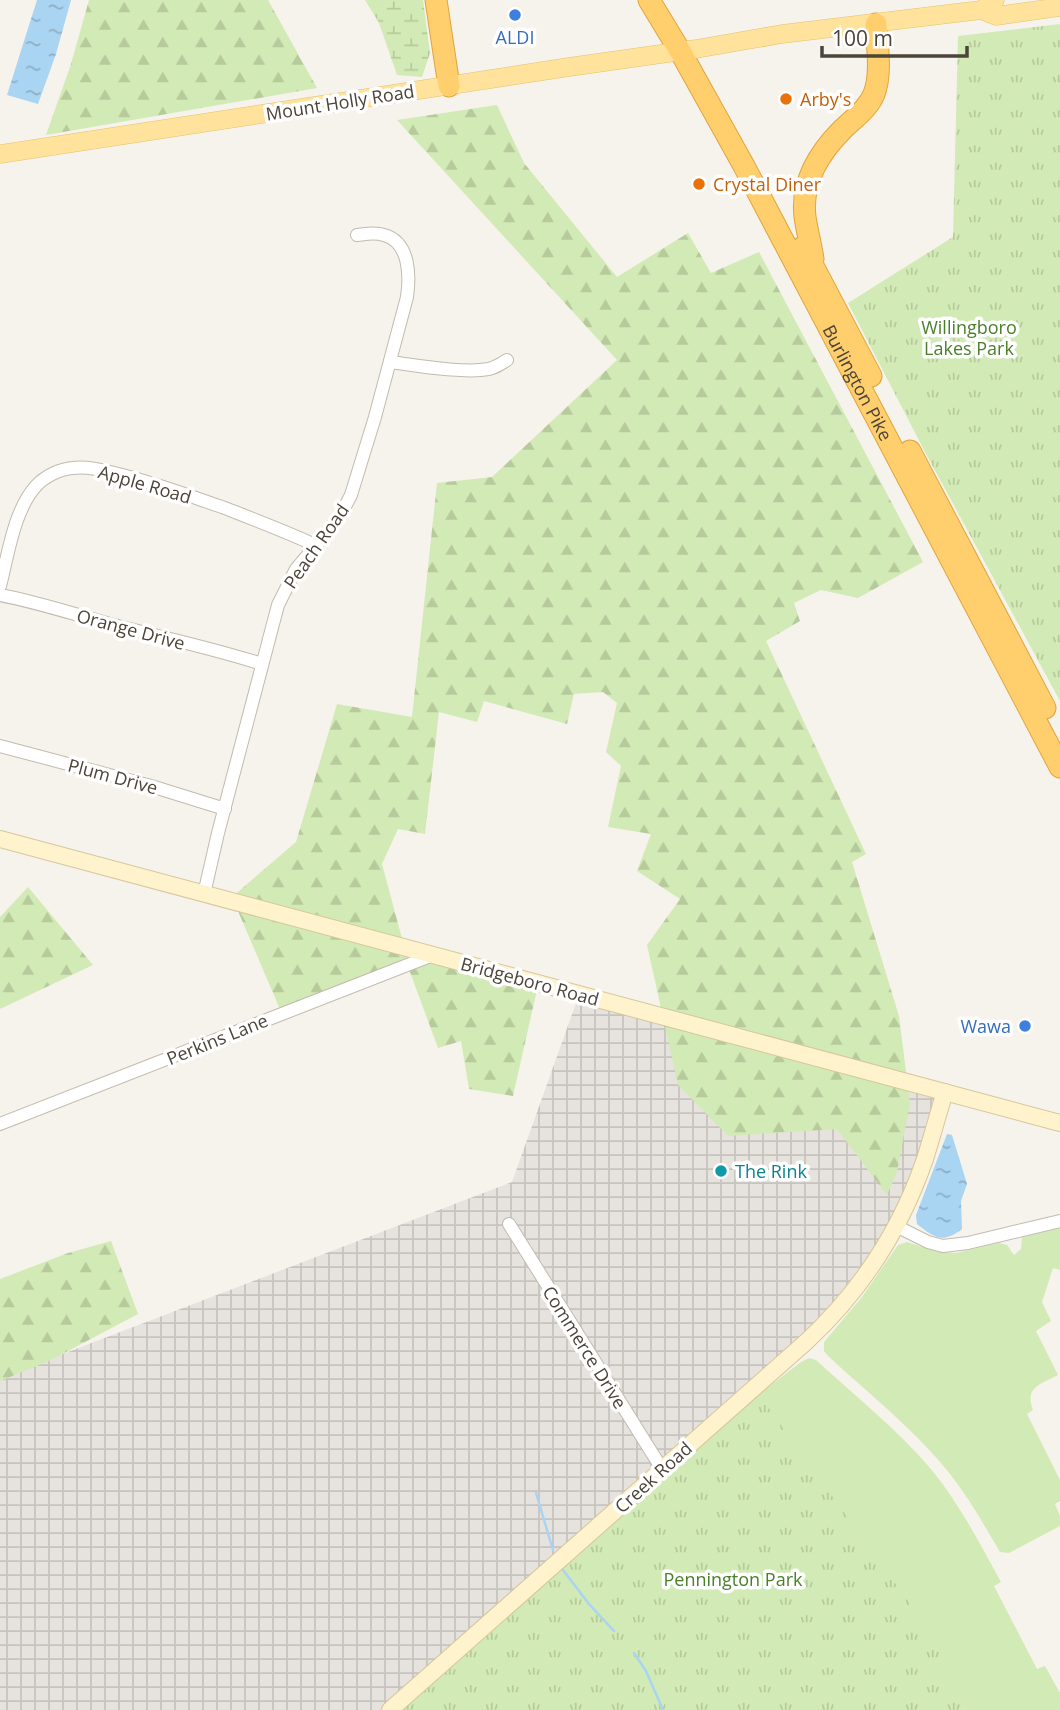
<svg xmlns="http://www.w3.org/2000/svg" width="1060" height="1710" viewBox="0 0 1060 1710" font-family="'Open Sans',sans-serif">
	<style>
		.industrial { fill: url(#industrial-grid) }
		.grass { fill: #d2eab5 }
		.forest { fill: url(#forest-firs) }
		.wetland { fill: url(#wetland-marsh) }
		.park { fill: url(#park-tufts) }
		.water { fill: url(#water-ripples) }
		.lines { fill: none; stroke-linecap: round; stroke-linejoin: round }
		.stream { stroke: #a9d4f2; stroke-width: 2.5 }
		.street-casing { stroke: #c2bbae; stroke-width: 14 }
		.secondary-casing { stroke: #d6c79b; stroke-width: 18 }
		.primary-casing { stroke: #e6c16a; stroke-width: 19 }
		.highway-casing { stroke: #e0a43c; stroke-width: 23 }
		.street { stroke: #fff; stroke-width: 12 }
		.secondary { stroke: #fff3cd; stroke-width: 16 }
		.primary { stroke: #ffe39c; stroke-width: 18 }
		.highway { stroke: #ffcf6e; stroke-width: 21 }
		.shop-dot { fill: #3f7fe0; stroke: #fff; stroke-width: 2.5 }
		.food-dot { fill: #e8710a; stroke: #fff; stroke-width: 2.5 }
		.culture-dot { fill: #0f9aa8; stroke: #fff; stroke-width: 2.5 }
		.labels { text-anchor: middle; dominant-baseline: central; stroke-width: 7; stroke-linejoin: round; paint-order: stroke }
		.shop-label { font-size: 18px; fill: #366cbe; stroke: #fff }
		.food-label { font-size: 18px; fill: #c56008; stroke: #fff; text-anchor: start }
		.street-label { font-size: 18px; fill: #4b4439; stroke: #fff }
		.park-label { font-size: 18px; fill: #4a7f2a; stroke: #fff }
		.culture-label { font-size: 18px; fill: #0d838f; stroke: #fff; text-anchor: start }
	</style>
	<defs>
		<pattern id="industrial-grid" width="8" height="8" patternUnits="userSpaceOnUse" patternTransform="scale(1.75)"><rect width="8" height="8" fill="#e6e2dd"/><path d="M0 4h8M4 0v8" fill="none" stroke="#c7c3be"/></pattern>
		<pattern id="forest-firs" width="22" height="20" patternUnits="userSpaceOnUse" patternTransform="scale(1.75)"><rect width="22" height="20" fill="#d2eab5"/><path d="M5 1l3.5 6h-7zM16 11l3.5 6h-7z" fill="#b6ca9c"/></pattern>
		<pattern id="wetland-marsh" width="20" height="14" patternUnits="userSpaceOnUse" patternTransform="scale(1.75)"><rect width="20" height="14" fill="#d2eab5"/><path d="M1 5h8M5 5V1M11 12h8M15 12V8" fill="none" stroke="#b6ca9c"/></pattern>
		<pattern id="park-tufts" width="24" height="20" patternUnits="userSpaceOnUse" patternTransform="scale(1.75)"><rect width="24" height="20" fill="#d2eab5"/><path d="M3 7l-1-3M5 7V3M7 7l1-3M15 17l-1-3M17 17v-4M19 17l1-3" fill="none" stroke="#b6ca9c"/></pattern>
		<pattern id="water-ripples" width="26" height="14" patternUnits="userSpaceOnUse" patternTransform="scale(1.75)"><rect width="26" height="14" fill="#a9d4f2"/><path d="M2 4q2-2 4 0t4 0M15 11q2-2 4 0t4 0" fill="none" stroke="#8caec5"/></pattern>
	</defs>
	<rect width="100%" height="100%" fill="#f6f3ec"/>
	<!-- industrial -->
	<path class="industrial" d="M 580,992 L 945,1092 L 918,1178 L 832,1316 L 390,1710 L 0,1710 L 0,1378 L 512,1182 Z"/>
	<!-- grass -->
	<g class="grass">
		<path d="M 1060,1228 L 1060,1270 L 1053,1268 L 1042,1302 L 1051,1321 L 1036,1331 L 1058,1375 C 1041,1384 1024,1387 1033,1410 L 1027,1414 L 1060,1480 L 1060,1501 L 1055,1504 L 1060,1516 L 1060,1526 L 1009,1553 L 1000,1552 C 984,1525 969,1498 950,1474 C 915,1430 869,1394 828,1356 L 824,1351 L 824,1342 L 862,1297 L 898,1245 L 907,1242 L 938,1252 L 956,1253 L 999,1243 L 1007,1245 L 1014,1255 L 1021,1249 L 1022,1237 Z"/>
		<path d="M 809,1358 L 816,1360 C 854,1395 896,1428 930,1468 C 959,1503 979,1542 1001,1582 L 994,1586 L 1037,1669 L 1045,1666 L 1060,1693 L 1060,1710 L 965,1710 L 928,1630 L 758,1395 L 801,1362 Z"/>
	</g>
	<!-- forest -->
	<g class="forest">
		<path d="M 89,0 L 268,0 L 317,88 L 46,135 L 71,64 Z"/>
		<path d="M 497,105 L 524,163 L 617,277 L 688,233 L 711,273 L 759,252 L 923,562 L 858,598 L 821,590 L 794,603 L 800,621 L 766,641 L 866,854 L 852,862 L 899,1016 L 910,1103 L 897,1172 L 887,1195 L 837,1129 L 728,1136 L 678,1085 L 647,945 L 680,899 L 637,871 L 651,834 L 608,827 L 621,766 L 606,752 L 617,703 L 603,692 L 574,694 L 567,724 L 484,701 L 477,722 L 439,712 L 425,834 L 398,829 L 382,864 L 404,946 L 539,981 L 513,1096 L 469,1089 L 461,1041 L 438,1048 L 407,964 L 282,1014 L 232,897 L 296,842 L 337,704 L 412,717 L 437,483 L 492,477 L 617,360 L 397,120 Z"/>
		<path d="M 28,887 L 93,965 L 0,1009 L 0,917 Z"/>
		<path d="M 111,1241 L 138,1314 L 49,1361 L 0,1381 L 0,1279 L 68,1253 Z"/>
	</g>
	<!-- wetland -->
	<path class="wetland" d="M 365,0 L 423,0 L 430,53 L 422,77 L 397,75 L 379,23 Z"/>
	<!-- park -->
	<g class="park">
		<path d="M 1060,24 L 1060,701 L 925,452 L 848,303 L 953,237 L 958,36 Z"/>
		<path d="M 754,1388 L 929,1630 L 965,1710 L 390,1710 Z"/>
	</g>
	<!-- water -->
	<g class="water">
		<path d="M 37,0 L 71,0 L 56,54 L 38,104 L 7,95 Z"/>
		<path d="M 947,1134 L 952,1135 L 967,1184 L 961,1201 L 962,1229 C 942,1244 935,1238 917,1224 L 916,1215 Z"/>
	</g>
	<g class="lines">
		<!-- stream -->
		<g class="stream">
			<path d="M 536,1493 L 553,1550"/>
			<path d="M 563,1570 L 589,1604 L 614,1631"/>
			<path d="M 634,1653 L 646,1671 L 663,1710"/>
		</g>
		<defs>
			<g id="street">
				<path d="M 390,362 C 414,365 470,375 492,368 C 498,366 502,363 507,360"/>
				<path d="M 0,586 C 8,555 14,510 36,486 C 45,476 60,469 73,468 C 90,466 109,472 126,476 C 158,484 190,496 222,507 C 253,519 285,531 315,545"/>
				<path d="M 0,595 C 37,602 73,614 110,624 C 161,637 212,648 262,664"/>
				<path d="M 0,746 L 151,786 L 225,809"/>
				<path d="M 204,894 L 218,833 L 278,605 L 296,569 L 339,518 L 351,495 L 375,417 L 407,297 C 410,276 410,242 384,235 C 375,232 366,234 357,235"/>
				<path d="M 0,1124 L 433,955"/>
				<path d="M 509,1224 L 662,1469"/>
				<path d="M 896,1226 L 928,1242 L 943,1246 L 968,1243 L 1060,1221"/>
			</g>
			<g id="secondary">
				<path d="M 0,839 L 1060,1123"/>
				<path d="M 390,1710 L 806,1342 C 860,1292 901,1229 925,1159 C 932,1137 938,1114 945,1092"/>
			</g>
			<g id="primary">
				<path d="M 981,10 L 996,16 L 1060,7"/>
				<path d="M 0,154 L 569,67 L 696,49 L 782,34 L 981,10 L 995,0"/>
			</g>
			<g id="highway">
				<path d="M 436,0 L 449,86"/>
				<path id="s1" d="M 649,0 L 680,51 L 744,166 L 1060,767"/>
				<path d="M 803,247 L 871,376"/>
				<path d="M 813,259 C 811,245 807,231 805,217 C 801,183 819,153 842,130 C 853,119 868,109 874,94 C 882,73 877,46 876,24"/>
				<path d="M 910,451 L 1045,708"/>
			</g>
		</defs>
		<!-- street casing -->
		<use href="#street" class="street-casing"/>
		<!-- secondary casing -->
		<use href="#secondary" class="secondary-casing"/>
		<!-- primary casing -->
		<use href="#primary" class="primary-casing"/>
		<!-- highway casing -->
		<use href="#highway" class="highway-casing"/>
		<!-- street -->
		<use href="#street" class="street"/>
		<!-- secondary -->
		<use href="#secondary" class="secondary"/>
		<!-- primary -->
		<use href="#primary" class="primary"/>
		<!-- highway -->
		<use href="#highway" class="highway"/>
	</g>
	<!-- markers -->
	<g class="shop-dot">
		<circle cx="515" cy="15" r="7"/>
		<circle cx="1025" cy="1026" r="7"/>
	</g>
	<g class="food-dot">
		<circle cx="786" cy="99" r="7"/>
		<circle cx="699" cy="184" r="7"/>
	</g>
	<circle class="culture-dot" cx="721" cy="1171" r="7"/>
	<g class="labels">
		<!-- shop labels -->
		<g class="shop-label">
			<text x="515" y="37">ALDI</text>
			<text x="1011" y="1026" text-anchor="end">Wawa</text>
		</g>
		<!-- food labels -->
		<g class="food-label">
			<text x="800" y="99">Arby's</text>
			<text x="713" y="184">Crystal Diner</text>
		</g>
		<!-- street labels -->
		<g class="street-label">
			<text transform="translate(340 102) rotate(-9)">Mount Holly Road</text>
			<text stroke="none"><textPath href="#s1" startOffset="436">Burlington Pike</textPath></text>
			<text transform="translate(145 484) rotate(16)">Apple Road</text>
			<text transform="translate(316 546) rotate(-55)">Peach Road</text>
			<text transform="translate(131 629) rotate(15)">Orange Drive</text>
			<text transform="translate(113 776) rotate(15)">Plum Drive</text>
			<text transform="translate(530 981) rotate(15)">Bridgeboro Road</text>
			<text transform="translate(217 1039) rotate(-22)">Perkins Lane</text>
			<text transform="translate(585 1347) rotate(58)">Commerce Drive</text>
			<text transform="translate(653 1477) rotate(-42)">Creek Road</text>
		</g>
		<!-- park labels -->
		<g class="park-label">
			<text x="969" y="327">Willingboro<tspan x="969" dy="21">Lakes Park</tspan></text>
			<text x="733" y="1579">Pennington Park</text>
		</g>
		<!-- culture labels -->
		<g class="culture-label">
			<text x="735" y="1171">The Rink</text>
		</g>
	</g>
	<!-- scale -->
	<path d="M822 46v10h145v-10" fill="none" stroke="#4b4439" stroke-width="3.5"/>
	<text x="832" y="46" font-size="21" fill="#4b4439" stroke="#ffffff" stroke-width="5" paint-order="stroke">100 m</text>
</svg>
